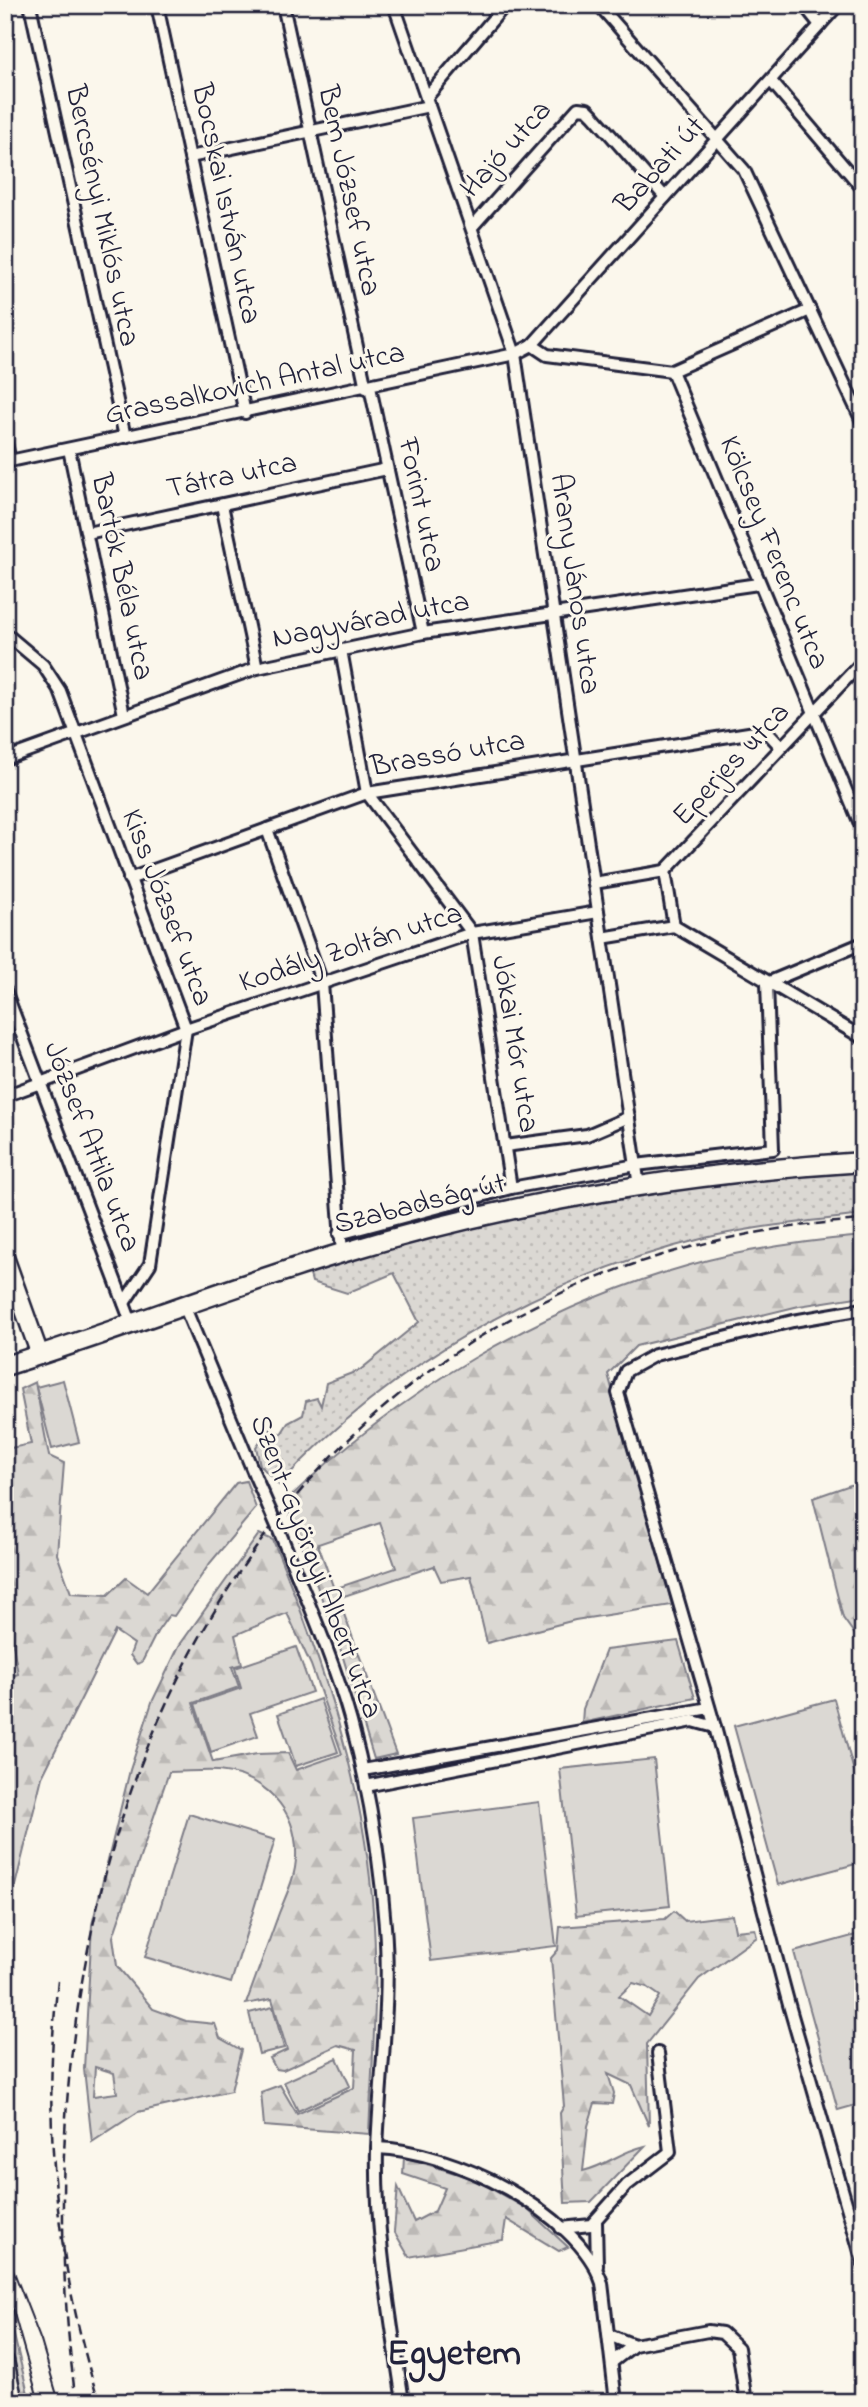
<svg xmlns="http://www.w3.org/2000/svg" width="868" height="2407" viewBox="0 0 868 2407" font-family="'Indie Flower',sans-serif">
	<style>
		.grass { fill: url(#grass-dots); stroke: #7e7d87; stroke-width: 2 }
		.forest { fill: url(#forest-firs); stroke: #7e7d87; stroke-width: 2; fill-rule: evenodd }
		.pitch { fill: #dbd8d3; stroke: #7e7d87; stroke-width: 2 }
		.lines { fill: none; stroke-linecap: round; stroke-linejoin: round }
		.street-casing { stroke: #22223b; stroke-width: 16 }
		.secondary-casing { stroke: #22223b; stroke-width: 21 }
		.primary-casing { stroke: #22223b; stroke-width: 23 }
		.street { stroke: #fbf7ec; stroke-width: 10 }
		.secondary { stroke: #fbf7ec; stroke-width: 16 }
		.primary { stroke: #fbf7ec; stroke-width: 18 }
		.tram { stroke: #22223b; stroke-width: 2 }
		.rail { stroke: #22223b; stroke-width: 2.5; stroke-dasharray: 10 5; stroke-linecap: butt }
		.street-bridge-casing { stroke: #22223b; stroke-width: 16; stroke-linecap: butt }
		.street-bridge { stroke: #fbf7ec; stroke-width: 10 }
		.labels { text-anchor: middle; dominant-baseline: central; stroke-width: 6; stroke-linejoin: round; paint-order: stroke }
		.street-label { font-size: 30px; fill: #22223b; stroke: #fbf7ec }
		.district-label { font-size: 37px; font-weight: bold; fill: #22223b; stroke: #fbf7ec }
	</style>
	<defs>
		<pattern id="grass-dots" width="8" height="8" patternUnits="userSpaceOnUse" patternTransform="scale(1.75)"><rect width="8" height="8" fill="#dbd8d3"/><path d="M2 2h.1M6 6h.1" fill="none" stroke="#bcb9b6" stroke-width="1.8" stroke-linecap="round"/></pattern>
		<pattern id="forest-firs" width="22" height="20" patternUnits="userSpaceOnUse" patternTransform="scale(1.75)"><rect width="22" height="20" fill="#dbd8d3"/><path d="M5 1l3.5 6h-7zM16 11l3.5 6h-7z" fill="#bcb9b6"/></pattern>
	</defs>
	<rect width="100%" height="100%" fill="#fbf7ec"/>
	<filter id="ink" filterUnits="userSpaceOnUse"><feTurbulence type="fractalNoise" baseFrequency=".0143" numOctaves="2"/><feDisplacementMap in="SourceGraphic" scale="14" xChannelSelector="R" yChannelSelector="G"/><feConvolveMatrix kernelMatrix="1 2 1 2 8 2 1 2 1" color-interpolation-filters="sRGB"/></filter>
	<g filter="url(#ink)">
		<!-- grass -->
		<g class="grass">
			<path d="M 863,1165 L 863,1215 C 810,1221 757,1226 705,1238 C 545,1277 391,1363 279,1485 L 260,1465 L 256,1447 L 269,1429 L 281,1434 L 288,1423 L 303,1415 L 306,1401 L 317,1398 L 321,1406 L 326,1383 L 360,1370 L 419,1322 L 394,1273 L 347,1293 L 312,1282 L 309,1271 L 415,1237 L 619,1194 Z"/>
			<path d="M 5,2298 L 30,2402 L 21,2402 L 5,2336 Z"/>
		</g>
		<!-- forest -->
		<g class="forest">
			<path d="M 863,1236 L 863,1296 L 799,1306 L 636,1346 L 608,1374 L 672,1605 L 575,1620 L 487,1643 L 471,1576 L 441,1581 L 434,1566 L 338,1598 L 396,1754 L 374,1759 L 338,1641 L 285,1502 C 396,1394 540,1307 690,1265 C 746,1249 805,1241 863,1236 ZM 380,1523 L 396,1568 L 334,1589 L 318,1544 Z"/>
			<path d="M 35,1382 L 49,1456 L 64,1463 L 57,1554 L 71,1593 L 108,1595 L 126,1578 L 147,1593 L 236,1483 L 246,1481 L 256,1508 L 210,1563 L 174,1616 L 169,1615 L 157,1632 L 142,1662 L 137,1664 L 130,1655 L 134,1644 L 115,1631 L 42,1777 L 5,1926 L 5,1678 L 18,1674 L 5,1597 L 5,1449 L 31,1444 L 20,1389 Z"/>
			<path d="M 853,1484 L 863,1488 L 863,1646 L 843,1618 L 813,1498 Z"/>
			<path d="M 259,1534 L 273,1540 C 322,1660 364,1781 373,1911 C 379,1985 372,2060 369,2134 L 264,2126 L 261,2092 L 280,2085 L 297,2114 L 354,2088 L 356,2050 L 338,2045 L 283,2070 L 276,2069 L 270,2058 L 287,2050 L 272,1999 L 246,2004 C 257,1974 268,1943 279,1913 C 286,1895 296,1876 296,1857 C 298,1810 264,1775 218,1771 C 202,1770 185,1772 169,1772 L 113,1937 L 117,1966 L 153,2009 L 186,2021 L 215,2024 L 220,2038 L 241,2050 L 231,2091 L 138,2112 L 92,2142 L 84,2069 L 92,1925 L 130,1770 L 152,1702 L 179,1646 ZM 287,1613 L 311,1665 L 342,1754 L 296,1770 L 288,1753 L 257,1754 L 213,1762 L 193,1703 L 239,1687 L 232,1667 L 242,1664 L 235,1635 ZM 95,2067 L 114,2073 L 117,2093 L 93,2096 Z"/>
			<path d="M 678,1641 L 695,1698 L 582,1723 L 583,1709 L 606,1650 Z"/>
			<path d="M 674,1911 L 685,1921 L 732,1915 L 735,1931 L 755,1929 L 757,1937 L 699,1979 L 647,2044 L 649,2126 L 631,2085 L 608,2074 L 614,2093 L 612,2104 L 595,2103 L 588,2126 L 583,2171 C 608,2165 619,2152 645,2146 L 591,2202 L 565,2203 L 560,2113 L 564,2106 L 551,1958 L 558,1950 L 560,1927 L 665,1919 ZM 633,1983 L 647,1987 L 660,1996 L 648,2016 L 619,1996 Z"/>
			<path d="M 404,2157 L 474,2179 L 527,2209 L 568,2247 L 559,2251 L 506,2219 L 503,2240 L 409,2257 L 394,2231 L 398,2187 L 414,2222 L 435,2211 L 445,2188 L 403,2174 Z"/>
		</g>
		<!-- pitch -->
		<g class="pitch">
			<path d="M 63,1380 L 79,1442 L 52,1449 L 36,1387 Z"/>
			<path d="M 296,1647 L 312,1692 L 250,1713 L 258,1736 L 211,1752 L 195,1704 L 241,1688 L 235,1668 Z"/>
			<path d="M 320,1699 L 338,1752 L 296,1766 L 278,1714 Z"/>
			<path d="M 834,1699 L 863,1804 L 863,1862 L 778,1885 L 734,1726 Z"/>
			<path d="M 654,1759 L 670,1906 L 576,1916 L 560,1769 Z"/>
			<path d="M 539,1802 L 556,1946 L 431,1961 L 413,1818 Z"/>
			<path d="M 189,1814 L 275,1840 L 231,1983 L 145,1957 Z"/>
			<path d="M 863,1933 L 863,2103 L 838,2110 L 794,1952 Z"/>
			<path d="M 273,2007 L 284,2048 L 259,2054 L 249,2013 Z"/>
			<path d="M 337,2058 L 350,2086 L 298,2111 L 284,2082 Z"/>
		</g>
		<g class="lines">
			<defs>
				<g id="street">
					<path d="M 30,5 L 125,437"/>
					<path d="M 157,5 L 245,413"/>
					<path d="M 283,5 L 366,388"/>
					<path d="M 394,5 L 515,354 L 639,1186"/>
					<path d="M 599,5 L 744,170 L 863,423"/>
					<path d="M 804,5 L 820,25"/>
					<path d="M 771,81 L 863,189"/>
					<path d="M 426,98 L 505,5"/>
					<path d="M 190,157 L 429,106"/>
					<path d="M 472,227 L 578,108 L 587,109 L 593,115 L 665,197"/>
					<path d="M 532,345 L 547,355 L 672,371 L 810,310"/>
					<path d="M 672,371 L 863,831"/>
					<path d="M 370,387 L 423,633"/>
					<path d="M 5,439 L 10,461"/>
					<path d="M 69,449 L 124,715"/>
					<path d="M 5,462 L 515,354 L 532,345 L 838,5"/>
					<path d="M 222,505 L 257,668"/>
					<path d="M 87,533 L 387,469"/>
					<path d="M 5,633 L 43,665 L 60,691 L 186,1029 L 150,1264 L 124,1303"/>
					<path d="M 341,650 L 367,793 L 472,933 L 511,1188"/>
					<path d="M 5,759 L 257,668 L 423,633 L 758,584"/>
					<path d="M 267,829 L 322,983 L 342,1253"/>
					<path d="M 665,871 L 863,661"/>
					<path d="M 129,879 L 367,793 L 755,732 L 769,734 L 781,747"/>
					<path d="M 594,883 L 665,871 L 674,926"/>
					<path d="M 602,938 L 674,926 L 863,1038"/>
					<path d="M 767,983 L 863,943"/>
					<path d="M 5,990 L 131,1322"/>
					<path d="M 5,1096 L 186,1029 L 472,933 L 598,912"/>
					<path d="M 505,1146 L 587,1135 L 629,1117"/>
					<path d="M 339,1234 L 511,1188 L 636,1165 L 773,1149 L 767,983"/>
					<path d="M 183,1303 L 255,1476"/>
					<path d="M 863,1309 L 793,1321 L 655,1355 L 626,1371 L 618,1393 L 715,1727 L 789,2005 L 863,2262"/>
					<path d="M 280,1533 C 305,1595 333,1657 351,1722 C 369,1788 380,1858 385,1926 C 391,2000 380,2074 377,2149 C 375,2234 391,2318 403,2402"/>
					<path d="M 363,1770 L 709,1708"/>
					<path d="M 366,1786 L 693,1721 L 715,1727"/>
					<path d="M 377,2148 C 450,2150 578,2211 602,2283 L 616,2402"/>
					<path d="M 596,2222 L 597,2266"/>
					<path d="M 561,2228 L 591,2225 L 627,2185 L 670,2152 L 658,2053"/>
					<path d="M 609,2335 L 634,2345 L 708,2331 L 722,2333 L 738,2348 L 746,2402"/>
					<path d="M 612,2362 L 634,2345"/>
				</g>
				<g id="secondary">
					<path d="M 5,1257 L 40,1355"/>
					<path d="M 5,2361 L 14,2402"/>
				</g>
				<path id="primary" d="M 5,1366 C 118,1331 228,1287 342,1253 C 511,1202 686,1173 863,1162"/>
			</defs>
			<!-- street casing -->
			<use href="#street" class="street-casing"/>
			<!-- secondary casing -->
			<use href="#secondary" class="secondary-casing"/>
			<!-- primary casing -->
			<use href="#primary" class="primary-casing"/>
			<!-- street -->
			<use href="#street" class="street"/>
			<!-- secondary -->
			<use href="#secondary" class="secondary"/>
			<!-- primary -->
			<use href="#primary" class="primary"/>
			<!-- tram -->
			<g class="tram">
				<path d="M 5,2249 L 41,2341 L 59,2402"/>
				<path d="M 5,2282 L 39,2402"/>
			</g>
			<!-- rail -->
			<g class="rail">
				<path d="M 58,1981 C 41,2123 57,2266 99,2402"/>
				<path d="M 76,2402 C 0,1839 255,1257 863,1220"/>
			</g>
			<defs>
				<path id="street-bridge" d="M 255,1476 L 280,1533"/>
			</defs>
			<!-- street-bridge casing -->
			<use href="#street-bridge" class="street-bridge-casing"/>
			<!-- street-bridge -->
			<use href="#street-bridge" class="street-bridge"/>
		</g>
	</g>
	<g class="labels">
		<!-- street labels -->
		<g class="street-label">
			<text transform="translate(507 150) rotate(-48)">Hajó utca</text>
			<text transform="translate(661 166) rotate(-48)">Babati út</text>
			<text transform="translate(348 191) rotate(78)">Bem József utca</text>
			<text transform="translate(225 204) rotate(78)">Bocskai István utca</text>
			<text transform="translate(101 216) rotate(78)">Bercsényi Miklós utca</text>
			<text transform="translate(255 385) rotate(-12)">Grassalkovich Antal utca</text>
			<text transform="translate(232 477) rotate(-12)">Tátra utca</text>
			<text transform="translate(420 505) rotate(78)">Forint utca</text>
			<text transform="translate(773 553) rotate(68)">Kölcsey Ferenc utca</text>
			<text transform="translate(121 577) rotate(78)">Bartók Béla utca</text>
			<text transform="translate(574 584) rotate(82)">Arany János utca</text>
			<text transform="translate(371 621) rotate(-11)">Nagyvárad utca</text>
			<text transform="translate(448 755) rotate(-10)">Brassó utca</text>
			<text transform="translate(732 765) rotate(-47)">Eperjes utca</text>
			<text transform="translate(166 908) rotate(69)">Kiss József utca</text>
			<text transform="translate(351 949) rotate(-18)">Kodály Zoltán utca</text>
			<text transform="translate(514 1044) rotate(81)">Jókai Mór utca</text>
			<text transform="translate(91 1147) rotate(69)">József Attila utca</text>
			<text transform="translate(420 1205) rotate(-14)">Szabadság út</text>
			<text transform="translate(315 1567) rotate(69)">Szent-Györgyi Albert utca</text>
		</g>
		<!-- district labels -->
		<g class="district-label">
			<text x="454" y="2355">Egyetem</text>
		</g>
	</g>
	<!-- margin -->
	<rect width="868" height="2407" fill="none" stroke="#fbf7ec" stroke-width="28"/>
	<rect x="14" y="14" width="840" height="2379" fill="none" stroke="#22223b" stroke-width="2.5" filter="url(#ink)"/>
</svg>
